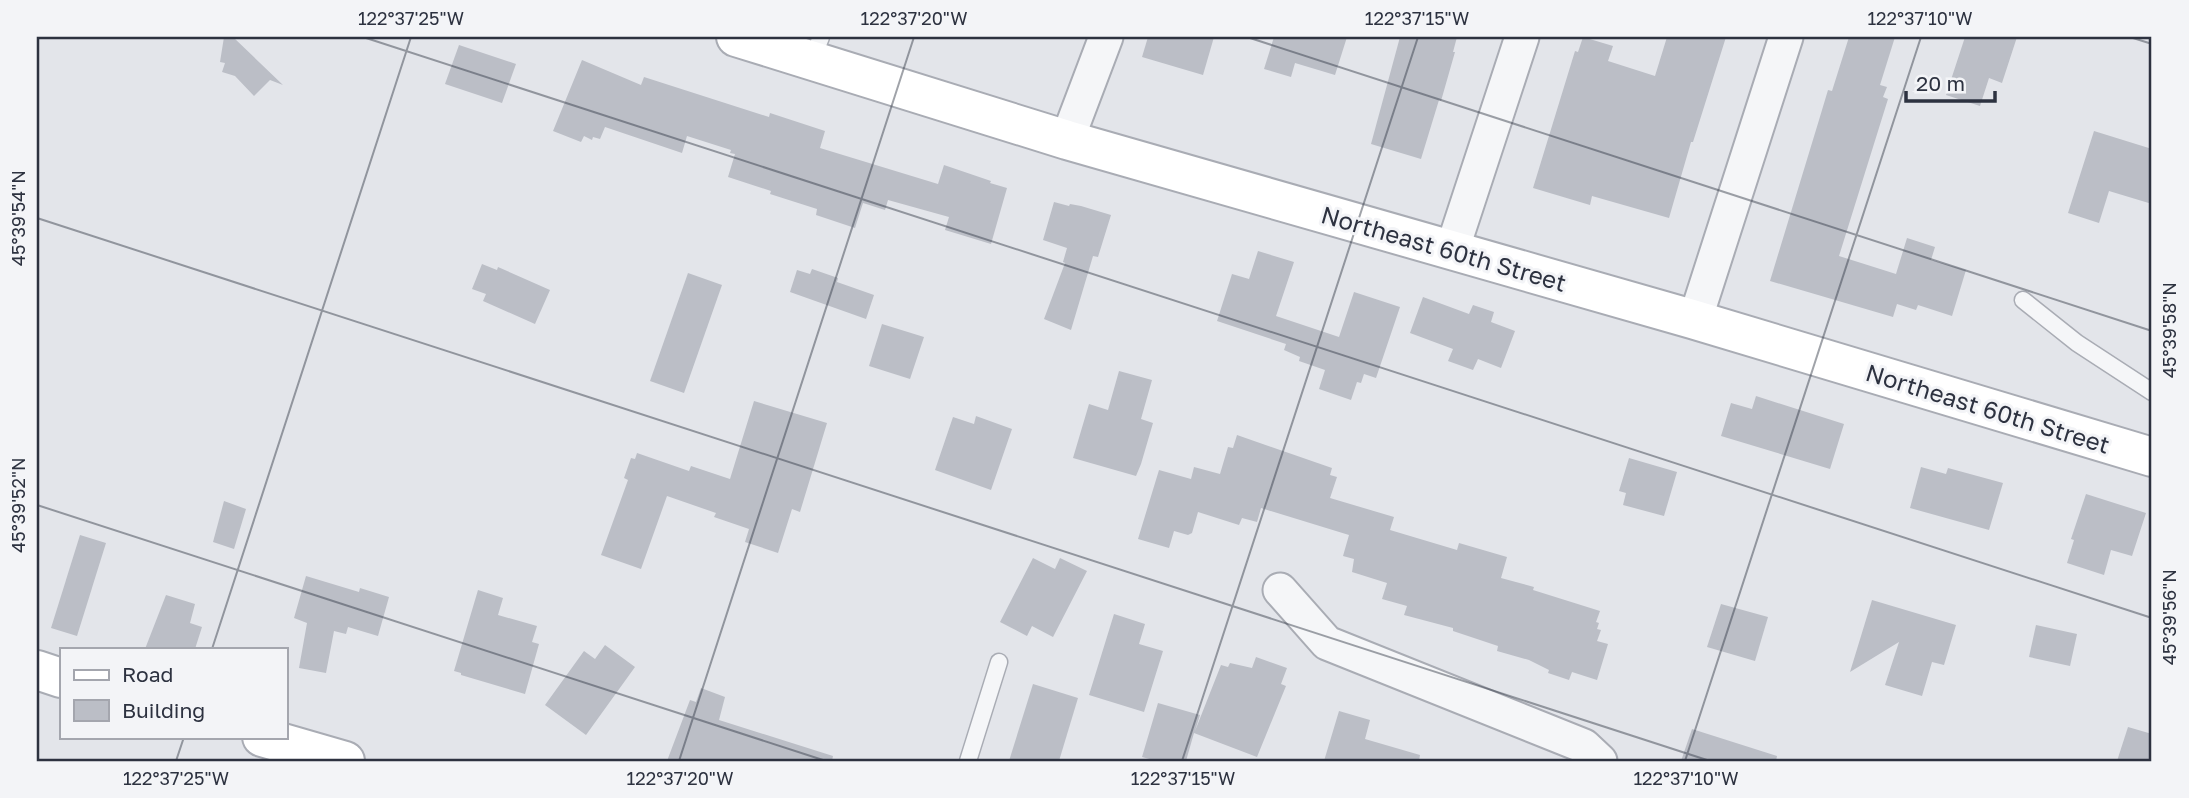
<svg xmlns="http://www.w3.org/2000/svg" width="2189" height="798" viewBox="0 0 2189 798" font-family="'Golos Text',sans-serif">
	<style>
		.building { fill: #bbbec6 }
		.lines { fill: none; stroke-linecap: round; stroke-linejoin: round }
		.lane-casing { stroke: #a9acb4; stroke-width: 19 }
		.street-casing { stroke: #a9acb4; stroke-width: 37 }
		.secondary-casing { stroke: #a9acb4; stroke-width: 42 }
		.lane { stroke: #f5f6f8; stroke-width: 16 }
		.street { stroke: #f5f6f8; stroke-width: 33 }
		.secondary { stroke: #fff; stroke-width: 38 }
		.ticks { fill: none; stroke: #2d3240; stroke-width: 2; stroke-opacity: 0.45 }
		.labels { text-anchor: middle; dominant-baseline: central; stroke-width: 6; stroke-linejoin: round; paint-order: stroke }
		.street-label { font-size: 24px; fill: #2d3240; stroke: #f3f4f7 }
		.neatline { fill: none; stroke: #2d3240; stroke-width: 2.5 }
		.ticks-label { font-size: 18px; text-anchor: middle; fill: #2d3240 }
	</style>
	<rect width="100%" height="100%" fill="#e3e5ea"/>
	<!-- building -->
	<g class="building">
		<path d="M 224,37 L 233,37 L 283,85 L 270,80 L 254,96 L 235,76 L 222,72 L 225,63 L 220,62 Z"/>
		<path d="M 1148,37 L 1214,37 L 1203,75 L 1142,57 Z"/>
		<path d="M 1274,37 L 1347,37 L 1335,75 L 1295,63 L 1291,77 L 1264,69 Z"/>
		<path d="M 1400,37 L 1457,37 L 1453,52 L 1455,52 L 1441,101 L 1439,100 L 1421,159 L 1371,144 Z"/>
		<path d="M 1583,37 L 1613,46 L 1608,61 L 1655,76 L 1667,37 L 1726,37 L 1693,142 L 1691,142 L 1669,218 L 1592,196 L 1590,205 L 1533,188 L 1575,51 L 1578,52 Z"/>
		<path d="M 1849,37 L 1895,37 L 1880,85 L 1887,87 L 1883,97 L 1888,99 L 1839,256 L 1896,274 L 1907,238 L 1935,247 L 1931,260 L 1966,270 L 1952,316 L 1918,305 L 1916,310 L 1897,304 L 1893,317 L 1770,281 L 1819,120 L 1828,90 L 1832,91 Z"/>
		<path d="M 1965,37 L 2017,37 L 2002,83 L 1989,78 L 1980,106 L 1946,95 Z"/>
		<path d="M 459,45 L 516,64 L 502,103 L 445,84 Z"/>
		<path d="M 582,60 L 641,85 L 644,77 L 769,117 L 770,113 L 825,131 L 820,148 L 938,184 L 944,165 L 991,181 L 990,183 L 1007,188 L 991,244 L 945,230 L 949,217 L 888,200 L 885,210 L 863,203 L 855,228 L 816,215 L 817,209 L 770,194 L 771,191 L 728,177 L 735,154 L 730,153 L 731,150 L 687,136 L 682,153 L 605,127 L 600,139 L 593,137 L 592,140 L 584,136 L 581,142 L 553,131 Z"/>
		<path d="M 2094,131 L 2152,149 L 2152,204 L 2109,191 L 2099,223 L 2068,213 Z"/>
		<path d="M 1054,202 L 1069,206 L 1070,204 L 1081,206 L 1111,215 L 1098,257 L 1093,256 L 1071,330 L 1044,319 L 1065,263 L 1063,262 L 1067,248 L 1043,240 Z"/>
		<path d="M 1258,251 L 1294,262 L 1276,316 L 1339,337 L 1354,292 L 1400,307 L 1376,378 L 1364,374 L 1361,383 L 1357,382 L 1351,400 L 1319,389 L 1325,370 L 1299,361 L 1300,357 L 1284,350 L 1286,344 L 1217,321 L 1232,274 L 1249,279 Z"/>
		<path d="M 482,264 L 497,270 L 498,267 L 550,290 L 535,324 L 483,301 L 486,294 L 472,289 Z"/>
		<path d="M 812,269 L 838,278 L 837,282 L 874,295 L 866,319 L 790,292 L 797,270 L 810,274 Z"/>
		<path d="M 688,273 L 722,285 L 684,393 L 650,381 Z"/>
		<path d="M 1423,297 L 1469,314 L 1473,305 L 1494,312 L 1491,322 L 1515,331 L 1501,368 L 1478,359 L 1473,370 L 1448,361 L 1453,349 L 1410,333 Z"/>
		<path d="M 882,324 L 924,337 L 910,379 L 869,366 Z"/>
		<path d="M 1119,371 L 1152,380 L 1141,419 L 1153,423 L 1141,464 L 1136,476 L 1073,458 L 1089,404 L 1108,410 Z"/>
		<path d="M 1756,396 L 1844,424 L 1830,469 L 1721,436 L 1731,403 L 1752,409 Z"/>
		<path d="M 754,401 L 827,423 L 800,512 L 792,509 L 778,553 L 745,542 L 749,529 L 714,517 L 716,513 L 667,496 L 641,569 L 601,555 L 628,480 L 624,478 L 631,458 L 635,459 L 637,453 L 689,471 L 691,466 L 730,479 Z"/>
		<path d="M 976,416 L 1012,429 L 991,490 L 935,470 L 953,417 L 974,424 Z"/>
		<path d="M 1237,435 L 1332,468 L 1330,475 L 1337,477 L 1330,498 L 1394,517 L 1390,530 L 1457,550 L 1459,543 L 1507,557 L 1501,578 L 1534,587 L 1533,590 L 1600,611 L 1596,622 L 1599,623 L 1597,629 L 1601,630 L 1597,641 L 1608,644 L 1597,680 L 1572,672 L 1569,680 L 1548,673 L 1549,670 L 1529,660 L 1497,651 L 1498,646 L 1453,631 L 1453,628 L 1404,615 L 1407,606 L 1382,599 L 1387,583 L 1352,572 L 1354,559 L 1343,556 L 1349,535 L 1261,508 L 1257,522 L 1242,518 L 1239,525 L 1198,512 L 1192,533 L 1188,535 L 1174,531 L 1169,548 L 1138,539 L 1159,470 L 1191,479 L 1194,467 L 1220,474 L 1228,447 L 1233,448 Z"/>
		<path d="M 1629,458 L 1677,472 L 1664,516 L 1623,505 L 1626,493 L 1619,491 Z"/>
		<path d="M 1921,467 L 1946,474 L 1948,468 L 2003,483 L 1989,530 L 1910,508 Z"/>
		<path d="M 2086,494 L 2146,513 L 2132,556 L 2111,550 L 2104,575 L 2067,563 L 2074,540 L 2071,539 Z"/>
		<path d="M 224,501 L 246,509 L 234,549 L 213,542 Z"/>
		<path d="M 80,535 L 106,543 L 77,636 L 51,628 Z"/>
		<path d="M 1033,558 L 1055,569 L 1060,558 L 1087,571 L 1053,637 L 1032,626 L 1027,636 L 1000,622 Z"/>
		<path d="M 306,576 L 359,592 L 360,588 L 389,597 L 378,636 L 348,627 L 346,634 L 334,631 L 326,673 L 299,668 L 307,623 L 294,618 Z"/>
		<path d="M 478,590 L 503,598 L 498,615 L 537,626 L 532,642 L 539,644 L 525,694 L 461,675 L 461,673 L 454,671 Z"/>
		<path d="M 166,595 L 195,604 L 190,623 L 202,627 L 195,649 L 145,649 Z"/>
		<path d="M 1872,600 L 1956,625 L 1944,665 L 1932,662 L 1922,696 L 1885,685 L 1899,642 L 1850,672 Z"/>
		<path d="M 1721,604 L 1768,617 L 1755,661 L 1707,647 Z"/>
		<path d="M 1114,614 L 1145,624 L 1139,644 L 1163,651 L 1144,712 L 1089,695 Z"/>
		<path d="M 2036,625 L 2077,634 L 2070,666 L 2029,657 Z"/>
		<path d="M 605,645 L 635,667 L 586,735 L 545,705 L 584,651 L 595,659 Z"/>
		<path d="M 1256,657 L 1287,668 L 1281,684 L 1286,686 L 1257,757 L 1194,733 L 1186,761 L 1157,761 L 1142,757 L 1158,703 L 1200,715 L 1195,731 L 1221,665 L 1228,667 L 1230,663 L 1252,668 Z"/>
		<path d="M 1033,684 L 1078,698 L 1059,761 L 1009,761 Z"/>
		<path d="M 701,688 L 725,697 L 719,720 L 833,756 L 832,761 L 667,761 L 690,700 L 696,702 Z"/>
		<path d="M 1339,711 L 1370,720 L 1365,739 L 1420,755 L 1419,761 L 1324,761 Z"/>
		<path d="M 2128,727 L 2152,734 L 2152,761 L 2117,761 Z"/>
		<path d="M 1692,729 L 1777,756 L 1776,761 L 1681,761 Z"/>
	</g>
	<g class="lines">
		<defs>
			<g id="lane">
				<path d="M 812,60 L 821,37"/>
				<path d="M 2023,300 L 2077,343 L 2152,392"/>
				<path d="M 968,761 L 999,662"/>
			</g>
			<g id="street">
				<path d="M 1067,140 L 1106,37"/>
				<path d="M 1452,250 L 1522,37"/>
				<path d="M 1695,320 L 1786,37"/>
				<path d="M 1280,590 L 1327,643 L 1584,746 L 1600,761"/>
			</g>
			<g id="secondary">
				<path d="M 736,37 L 1067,140 L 1692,319 L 2152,457"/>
				<path d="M 37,670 L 61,678"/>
				<path d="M 262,737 L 345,761"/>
			</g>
		</defs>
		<!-- lane casing -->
		<use href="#lane" class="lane-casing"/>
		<!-- street casing -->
		<use href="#street" class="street-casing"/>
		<!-- secondary casing -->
		<use href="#secondary" class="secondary-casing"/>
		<!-- lane -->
		<use href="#lane" class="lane"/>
		<!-- street -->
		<use href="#street" class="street"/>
		<!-- secondary -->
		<use href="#secondary" class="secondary"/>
	</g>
	<!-- ticks -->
	<path class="ticks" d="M 363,37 L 2152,618M 1247,37 L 2152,331M 2130,37 L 2152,44M 37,218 L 1710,761M 37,505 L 826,761M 212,649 L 411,37M 176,761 L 184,737M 679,761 L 914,37M 1182,761 L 1418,37M 1685,761 L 1921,37"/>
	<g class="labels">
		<!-- street labels -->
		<g class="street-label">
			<text transform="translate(1444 248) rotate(16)">Northeast 60th Street</text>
			<text transform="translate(1988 408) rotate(17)">Northeast 60th Street</text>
		</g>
	</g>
	<!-- border -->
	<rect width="2189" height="798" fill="none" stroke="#f3f4f7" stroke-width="77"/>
	<!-- legend -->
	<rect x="60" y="648" width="228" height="91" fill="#f3f4f7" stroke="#a4a6ae" stroke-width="2"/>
	<rect x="74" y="670" width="35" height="10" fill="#ffffff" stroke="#a4a6ae" stroke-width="2"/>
	<text x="122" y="682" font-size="21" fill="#2d3240">Road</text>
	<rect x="74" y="700" width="35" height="21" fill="#bbbec6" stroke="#a4a6ae" stroke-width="2"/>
	<text x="122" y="718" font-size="21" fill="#2d3240">Building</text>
	<!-- scale -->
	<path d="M1906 91v10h89v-10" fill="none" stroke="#2d3240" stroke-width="3.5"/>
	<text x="1916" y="91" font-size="21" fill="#2d3240" stroke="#f3f4f7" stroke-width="5" paint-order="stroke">20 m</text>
	<rect x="38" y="38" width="2112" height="722" class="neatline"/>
	<g class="ticks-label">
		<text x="411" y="25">122°37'25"W</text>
		<text x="914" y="25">122°37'20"W</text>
		<text x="1417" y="25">122°37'15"W</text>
		<text x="1920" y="25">122°37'10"W</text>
		<text transform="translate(19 218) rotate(-90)" y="6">45°39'54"N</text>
		<text transform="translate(2170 330) rotate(-90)" y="6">45°39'58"N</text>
		<text transform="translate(19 505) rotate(-90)" y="6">45°39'52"N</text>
		<text transform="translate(2170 617) rotate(-90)" y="6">45°39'56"N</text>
		<text x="176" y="785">122°37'25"W</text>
		<text x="680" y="785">122°37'20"W</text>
		<text x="1183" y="785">122°37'15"W</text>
		<text x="1686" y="785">122°37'10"W</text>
	</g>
</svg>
